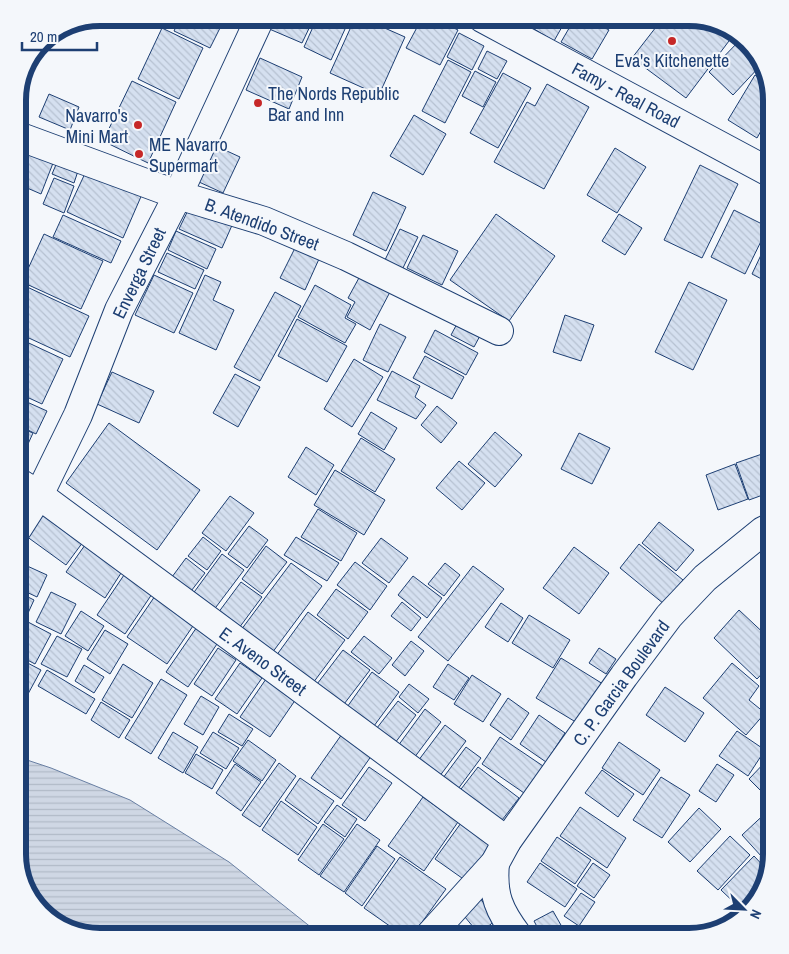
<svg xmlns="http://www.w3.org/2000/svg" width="789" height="954" viewBox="0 0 789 954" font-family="'Archivo Narrow',sans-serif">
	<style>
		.water { fill: url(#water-rules); stroke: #687fa3 }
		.building { fill: url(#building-back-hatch); stroke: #1d3f73 }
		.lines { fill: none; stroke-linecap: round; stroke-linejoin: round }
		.minor-casing { stroke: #1d3f73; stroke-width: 30 }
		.major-casing { stroke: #1d3f73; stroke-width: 30 }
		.minor { stroke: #f4f7fb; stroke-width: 28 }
		.major { stroke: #f4f7fb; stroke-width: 28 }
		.poi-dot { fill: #c62828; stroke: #f4f7fb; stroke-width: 2 }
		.labels { text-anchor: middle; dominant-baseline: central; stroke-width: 4; stroke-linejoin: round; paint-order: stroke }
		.poi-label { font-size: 18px; fill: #1d3f73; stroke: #f4f7fb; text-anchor: start }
		.street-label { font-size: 18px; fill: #1d3f73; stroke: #f4f7fb }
		.rim { fill: none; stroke: #1d3f73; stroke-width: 6 }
	</style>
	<defs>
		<pattern id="water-rules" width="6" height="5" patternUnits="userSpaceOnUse" patternTransform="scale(1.25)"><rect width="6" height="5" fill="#cfd7e4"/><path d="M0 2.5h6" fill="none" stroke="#b1bac7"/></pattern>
		<pattern id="building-back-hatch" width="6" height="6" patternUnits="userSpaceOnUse" patternTransform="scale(1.25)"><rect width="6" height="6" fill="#d5e0f0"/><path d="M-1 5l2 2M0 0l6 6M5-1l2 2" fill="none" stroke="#b6c1d1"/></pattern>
	</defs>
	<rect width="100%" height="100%" fill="#f4f7fb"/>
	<!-- water -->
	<path class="water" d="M 18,757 L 51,768 L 130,800 L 229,862 L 322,936 L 100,936 L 63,928 L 32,900 L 18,854 Z"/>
	<!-- building -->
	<g class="building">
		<path d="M 180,18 L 225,18 L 210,48 L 174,31 Z"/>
		<path d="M 272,18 L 314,18 L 302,43 L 267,28 Z"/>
		<path d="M 317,18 L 350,18 L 331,60 L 304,47 Z"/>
		<path d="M 355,18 L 362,18 L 405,37 L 379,95 L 330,73 Z"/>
		<path d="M 422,18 L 434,18 L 458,30 L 440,65 L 406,48 Z"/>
		<path d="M 533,18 L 567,18 L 554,41 L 529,26 Z"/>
		<path d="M 575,18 L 587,18 L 609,30 L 592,59 L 561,42 Z"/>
		<path d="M 663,18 L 694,18 L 730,28 L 735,33 L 686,98 L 632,58 Z"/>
		<path d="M 162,28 L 203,48 L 179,99 L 138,79 Z"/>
		<path d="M 459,33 L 484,46 L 472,70 L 447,57 Z"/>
		<path d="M 741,39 L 757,54 L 761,65 L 733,95 L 709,72 Z"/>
		<path d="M 487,51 L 507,61 L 497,79 L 478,69 Z"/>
		<path d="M 260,58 L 302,77 L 289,109 L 246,90 Z"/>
		<path d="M 448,60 L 471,72 L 445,123 L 422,111 Z"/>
		<path d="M 475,71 L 496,82 L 483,107 L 462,96 Z"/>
		<path d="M 503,73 L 531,88 L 498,148 L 470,133 Z"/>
		<path d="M 755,75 L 766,82 L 771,100 L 771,113 L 757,138 L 728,120 Z"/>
		<path d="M 132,81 L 176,102 L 148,163 L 103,141 Z"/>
		<path d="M 547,84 L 589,107 L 544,189 L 494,162 L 527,102 L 535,106 Z"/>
		<path d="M 49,94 L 79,107 L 70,130 L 39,117 Z"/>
		<path d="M 414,115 L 446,134 L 423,175 L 390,156 Z"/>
		<path d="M 216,146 L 240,157 L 223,193 L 199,182 Z"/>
		<path d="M 31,148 L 55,158 L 41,194 L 18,184 Z"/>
		<path d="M 615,148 L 646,167 L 617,213 L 587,195 Z"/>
		<path d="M 18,155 L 24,158 L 18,172 Z"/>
		<path d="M 58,160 L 79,168 L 74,183 L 52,174 Z"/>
		<path d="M 700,165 L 738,184 L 702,258 L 664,240 Z"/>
		<path d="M 88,167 L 143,192 L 123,238 L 67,212 Z"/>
		<path d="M 54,178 L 74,186 L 64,213 L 43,204 Z"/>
		<path d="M 373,192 L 406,207 L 386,251 L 353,235 Z"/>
		<path d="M 191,204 L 233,223 L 222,248 L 179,229 Z"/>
		<path d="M 734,210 L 768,227 L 745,274 L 711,257 Z"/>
		<path d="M 496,214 L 555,256 L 509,321 L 450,280 Z"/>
		<path d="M 619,214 L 642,228 L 625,255 L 602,241 Z"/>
		<path d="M 63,215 L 121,241 L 111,263 L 53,237 Z"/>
		<path d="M 400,229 L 418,237 L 401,272 L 383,264 Z"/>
		<path d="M 176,231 L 216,249 L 207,269 L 168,250 Z"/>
		<path d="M 44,234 L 103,261 L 81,309 L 22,282 Z"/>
		<path d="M 771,234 L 771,284 L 752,274 Z"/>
		<path d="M 423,235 L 458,251 L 442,285 L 407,268 Z"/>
		<path d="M 295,248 L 319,259 L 305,290 L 280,278 Z"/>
		<path d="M 167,253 L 204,270 L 195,289 L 158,272 Z"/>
		<path d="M 154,275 L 193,293 L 174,333 L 135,315 Z"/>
		<path d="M 205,275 L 221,282 L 213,300 L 234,310 L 216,350 L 179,333 Z"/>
		<path d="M 360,276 L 390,292 L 370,330 L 347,317 L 355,302 L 348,298 Z"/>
		<path d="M 689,282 L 727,300 L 693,370 L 655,352 Z"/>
		<path d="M 315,285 L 351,305 L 345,318 L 356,324 L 345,343 L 298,317 Z"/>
		<path d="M 25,286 L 89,316 L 70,357 L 18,333 L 18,302 Z"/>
		<path d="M 275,292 L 301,306 L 260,381 L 234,367 Z"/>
		<path d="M 565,315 L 594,325 L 581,361 L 553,352 Z"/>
		<path d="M 297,319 L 347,346 L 327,382 L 278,356 Z"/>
		<path d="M 459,320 L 482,332 L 474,347 L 451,335 Z"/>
		<path d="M 380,324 L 406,337 L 388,372 L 363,360 Z"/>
		<path d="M 435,330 L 478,353 L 466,375 L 424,352 Z"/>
		<path d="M 18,338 L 63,359 L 42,404 L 18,393 Z"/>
		<path d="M 425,356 L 464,377 L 452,399 L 413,378 Z"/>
		<path d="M 354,359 L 383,377 L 352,427 L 324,409 Z"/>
		<path d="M 392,371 L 420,386 L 415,397 L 426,405 L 416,419 L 377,400 Z"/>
		<path d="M 112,372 L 154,391 L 139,423 L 97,404 Z"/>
		<path d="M 235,374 L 260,387 L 238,427 L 213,413 Z"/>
		<path d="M 18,398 L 47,411 L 36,434 L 18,425 Z"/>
		<path d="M 437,406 L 457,423 L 441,443 L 421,425 Z"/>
		<path d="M 371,412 L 397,428 L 384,450 L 358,434 Z"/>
		<path d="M 109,423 L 200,490 L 157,550 L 66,483 Z"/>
		<path d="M 18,427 L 33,433 L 18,466 Z"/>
		<path d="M 495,432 L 522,455 L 495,487 L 468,464 Z"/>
		<path d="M 579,433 L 610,448 L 592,484 L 561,469 Z"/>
		<path d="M 361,438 L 395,459 L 375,492 L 341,471 Z"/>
		<path d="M 306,447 L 334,465 L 316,495 L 288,477 Z"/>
		<path d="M 765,453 L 771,471 L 771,492 L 749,500 L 736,463 Z"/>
		<path d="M 459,461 L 485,483 L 462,510 L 436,488 Z"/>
		<path d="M 735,464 L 748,499 L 718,510 L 706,475 Z"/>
		<path d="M 335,470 L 385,500 L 364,535 L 314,505 Z"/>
		<path d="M 230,496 L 254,513 L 226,551 L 202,533 Z"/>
		<path d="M 318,509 L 357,533 L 341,561 L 301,537 Z"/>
		<path d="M 43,513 L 83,542 L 66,565 L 26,536 Z"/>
		<path d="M 659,522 L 694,550 L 676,571 L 642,543 Z"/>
		<path d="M 249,526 L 268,540 L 247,568 L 228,554 Z"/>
		<path d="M 203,537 L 221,551 L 207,570 L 188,556 Z"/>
		<path d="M 296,537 L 339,563 L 327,581 L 284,555 Z"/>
		<path d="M 381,538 L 408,558 L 389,583 L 362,563 Z"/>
		<path d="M 639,544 L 683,580 L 664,604 L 620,568 Z"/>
		<path d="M 85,545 L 123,570 L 105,598 L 66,572 Z"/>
		<path d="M 266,546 L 287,562 L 262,594 L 242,579 Z"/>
		<path d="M 574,547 L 609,573 L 579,614 L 543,588 Z"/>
		<path d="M 222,554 L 244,570 L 213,611 L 192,595 Z"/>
		<path d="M 186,558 L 205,573 L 188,595 L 169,581 Z"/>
		<path d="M 355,562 L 387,586 L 370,610 L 337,585 Z"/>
		<path d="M 291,563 L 322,586 L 272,653 L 241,630 Z"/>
		<path d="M 445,563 L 460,575 L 444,596 L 428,584 Z"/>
		<path d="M 25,565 L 47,575 L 37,597 L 18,588 L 18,581 Z"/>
		<path d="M 473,566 L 504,589 L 448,661 L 418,637 Z"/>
		<path d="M 124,575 L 152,594 L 125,634 L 97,615 Z"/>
		<path d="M 413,576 L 442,598 L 427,618 L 398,595 Z"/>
		<path d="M 241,582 L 262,597 L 239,628 L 218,613 Z"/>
		<path d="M 336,589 L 368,612 L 348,639 L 317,615 Z"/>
		<path d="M 18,592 L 34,600 L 18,635 Z"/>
		<path d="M 51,592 L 76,604 L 61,634 L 36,622 Z"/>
		<path d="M 155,596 L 195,623 L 167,664 L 127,637 Z"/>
		<path d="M 402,602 L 421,618 L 411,631 L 391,616 Z"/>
		<path d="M 501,603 L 523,618 L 508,642 L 485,627 Z"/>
		<path d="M 739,610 L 771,640 L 771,664 L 757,679 L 714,638 Z"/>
		<path d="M 81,611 L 104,626 L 88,651 L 65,636 Z"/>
		<path d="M 308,612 L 345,640 L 313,683 L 276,656 Z"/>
		<path d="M 529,615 L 570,640 L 553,668 L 512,643 Z"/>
		<path d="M 28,622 L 51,634 L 35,664 L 18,655 L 18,641 Z"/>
		<path d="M 199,624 L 221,638 L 188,687 L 166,672 Z"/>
		<path d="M 105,630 L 128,644 L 110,674 L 87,659 Z"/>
		<path d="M 57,636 L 82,649 L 67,677 L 41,664 Z"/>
		<path d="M 364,636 L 392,658 L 379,674 L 351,652 Z"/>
		<path d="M 411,641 L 424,651 L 405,676 L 392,665 Z"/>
		<path d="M 218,648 L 236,660 L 212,696 L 194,684 Z"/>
		<path d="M 599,648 L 616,659 L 606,674 L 589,663 Z"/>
		<path d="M 343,650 L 370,670 L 341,708 L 314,688 Z"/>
		<path d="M 18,658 L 41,670 L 28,694 L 18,689 Z"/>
		<path d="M 561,658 L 603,684 L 579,724 L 536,698 Z"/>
		<path d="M 240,663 L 262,678 L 237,714 L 215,699 Z"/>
		<path d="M 732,663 L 759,686 L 749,700 L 765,713 L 746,735 L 703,698 Z"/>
		<path d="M 123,664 L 153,683 L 132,718 L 102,700 Z"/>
		<path d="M 448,664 L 469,678 L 454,700 L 433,687 Z"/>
		<path d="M 84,665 L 104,677 L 94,693 L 75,681 Z"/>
		<path d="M 771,669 L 771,692 L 760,681 Z"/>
		<path d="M 47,670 L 95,699 L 86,714 L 38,686 Z"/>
		<path d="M 372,672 L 399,692 L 371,730 L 345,710 Z"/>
		<path d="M 472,675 L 501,694 L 483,722 L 454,704 Z"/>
		<path d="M 161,679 L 187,695 L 151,754 L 125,738 Z"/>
		<path d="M 266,679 L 296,699 L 270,737 L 240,717 Z"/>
		<path d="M 409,684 L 429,699 L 418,713 L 399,697 Z"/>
		<path d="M 665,687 L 704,713 L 685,742 L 646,715 Z"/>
		<path d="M 201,696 L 219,707 L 203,735 L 184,724 Z"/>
		<path d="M 508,698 L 529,713 L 511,740 L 490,725 Z"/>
		<path d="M 398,701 L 416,715 L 392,747 L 373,733 Z"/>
		<path d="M 101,702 L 130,720 L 119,738 L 91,720 Z"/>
		<path d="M 425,709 L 441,722 L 411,762 L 395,750 Z"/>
		<path d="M 229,714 L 253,729 L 242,746 L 218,732 Z"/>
		<path d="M 539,715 L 565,733 L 546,762 L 520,744 Z"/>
		<path d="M 445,725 L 466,741 L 436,781 L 415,765 Z"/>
		<path d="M 737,731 L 765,750 L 748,776 L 719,756 Z"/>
		<path d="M 173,732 L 198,747 L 183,773 L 158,758 Z"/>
		<path d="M 213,732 L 239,748 L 226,769 L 200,753 Z"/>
		<path d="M 342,734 L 372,755 L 341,799 L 311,778 Z"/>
		<path d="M 500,737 L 543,766 L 524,793 L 482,764 Z"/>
		<path d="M 248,740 L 276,760 L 262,781 L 233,761 Z"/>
		<path d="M 619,742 L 660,770 L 643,795 L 602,768 Z"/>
		<path d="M 466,747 L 481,758 L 455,793 L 440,782 Z"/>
		<path d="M 196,754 L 223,770 L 212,789 L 185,773 Z"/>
		<path d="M 768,759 L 771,762 L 771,779 L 760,790 L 749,779 Z"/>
		<path d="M 279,763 L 296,776 L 260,827 L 242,815 Z"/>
		<path d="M 235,764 L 261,782 L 241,811 L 216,793 Z"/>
		<path d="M 717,764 L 734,775 L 716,802 L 699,791 Z"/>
		<path d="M 369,767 L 392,783 L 365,821 L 342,805 Z"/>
		<path d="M 478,767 L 519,798 L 499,824 L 458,793 Z"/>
		<path d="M 602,770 L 634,794 L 618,817 L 585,793 Z"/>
		<path d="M 661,777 L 690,795 L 662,838 L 633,820 Z"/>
		<path d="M 300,778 L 334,801 L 318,824 L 285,800 Z"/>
		<path d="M 423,797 L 458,822 L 424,871 L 388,846 Z"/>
		<path d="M 281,801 L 317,827 L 298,855 L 262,830 Z"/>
		<path d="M 337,805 L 357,819 L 345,837 L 324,822 Z"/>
		<path d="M 580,807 L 626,838 L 607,868 L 560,836 Z"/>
		<path d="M 699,808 L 721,829 L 690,862 L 668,842 Z"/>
		<path d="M 771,808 L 771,849 L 762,857 L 742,835 Z"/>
		<path d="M 461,823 L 494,847 L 469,883 L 435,859 Z"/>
		<path d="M 323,824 L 344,839 L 319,875 L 298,860 Z"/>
		<path d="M 357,824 L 380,840 L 344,892 L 320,876 Z"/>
		<path d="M 730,836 L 750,855 L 718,890 L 697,871 Z"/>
		<path d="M 557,837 L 591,860 L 575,884 L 541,861 Z"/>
		<path d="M 377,846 L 395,859 L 362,906 L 345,893 Z"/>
		<path d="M 754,856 L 768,871 L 764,886 L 741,909 L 721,890 Z"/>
		<path d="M 400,857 L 446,889 L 412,936 L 404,936 L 364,908 Z"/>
		<path d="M 540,863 L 577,889 L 565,907 L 527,882 Z"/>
		<path d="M 593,863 L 610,875 L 594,898 L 577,886 Z"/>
		<path d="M 581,893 L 595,902 L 579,926 L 564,916 Z"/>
		<path d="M 478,896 L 497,919 L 479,934 L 460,911 Z"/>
		<path d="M 553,911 L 566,934 L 562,936 L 542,936 L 534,921 Z"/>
		<path d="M 495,926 L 504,936 L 482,936 Z"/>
	</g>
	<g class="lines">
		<defs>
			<g id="minor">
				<path d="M 18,136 L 178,195 L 264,221 L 346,256 L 499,331"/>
				<path d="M 18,482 L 39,495 L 507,841"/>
				<path d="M 18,528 L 39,495 L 78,415 L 119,310 L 178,195 L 260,18"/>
				<path d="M 495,863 C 492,895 499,911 518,936"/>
				<path d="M 429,936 L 495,863 L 507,841 L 624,676 L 669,616 L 705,578 L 763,531 L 771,527"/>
			</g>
			<path id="major" d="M 482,18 L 771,173"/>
		</defs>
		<!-- minor casing -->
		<use href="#minor" class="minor-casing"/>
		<!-- major casing -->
		<use href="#major" class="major-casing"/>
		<!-- minor -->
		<use href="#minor" class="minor"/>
		<!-- major -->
		<use href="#major" class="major"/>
	</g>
	<!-- markers -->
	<g class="poi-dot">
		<circle cx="672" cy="41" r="5"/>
		<circle cx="258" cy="103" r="5"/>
		<circle cx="138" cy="125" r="5"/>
		<circle cx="139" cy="154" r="5"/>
	</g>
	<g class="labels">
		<!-- poi labels -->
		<g class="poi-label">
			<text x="672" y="60" text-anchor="middle">Eva's Kitchenette</text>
			<text x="268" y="93">The Nords Republic<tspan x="268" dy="21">Bar and Inn</tspan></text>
			<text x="128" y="115" text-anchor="end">Navarro's<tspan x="128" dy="21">Mini Mart</tspan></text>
			<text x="149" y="144">ME Navarro<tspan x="149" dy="21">Supermart</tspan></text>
		</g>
		<!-- street labels -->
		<g class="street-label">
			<text transform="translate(626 95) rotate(28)">Famy - Real Road</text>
			<text transform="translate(262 224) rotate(20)">B. Atendido Street</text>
			<text transform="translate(139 273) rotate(-64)">Enverga Street</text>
			<text transform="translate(263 661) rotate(36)">E. Aveno Street</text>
			<text transform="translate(621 683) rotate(-54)">C. P. Garcia Boulevard</text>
		</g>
	</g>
	<!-- crop -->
	<path d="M0 0H789V954H0ZM100 26H689A74 74 0 0 1 763 100V854A74 74 0 0 1 689 928H100A74 74 0 0 1 26 854V100A74 74 0 0 1 100 26Z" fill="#f4f7fb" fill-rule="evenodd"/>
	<path class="rim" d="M100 26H689A74 74 0 0 1 763 100V854A74 74 0 0 1 689 928H100A74 74 0 0 1 26 854V100A74 74 0 0 1 100 26Z"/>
	<!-- north arrow -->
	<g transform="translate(744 909) rotate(114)" stroke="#f4f7fb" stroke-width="4" paint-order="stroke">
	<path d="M0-4L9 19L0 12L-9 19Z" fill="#1d3f73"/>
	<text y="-8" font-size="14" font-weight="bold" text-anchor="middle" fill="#1d3f73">N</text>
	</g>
	<!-- scale -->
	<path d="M22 42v8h75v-8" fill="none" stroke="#1d3f73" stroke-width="2.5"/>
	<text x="30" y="42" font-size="15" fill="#1d3f73" stroke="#f4f7fb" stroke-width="4" paint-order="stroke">20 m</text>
</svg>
